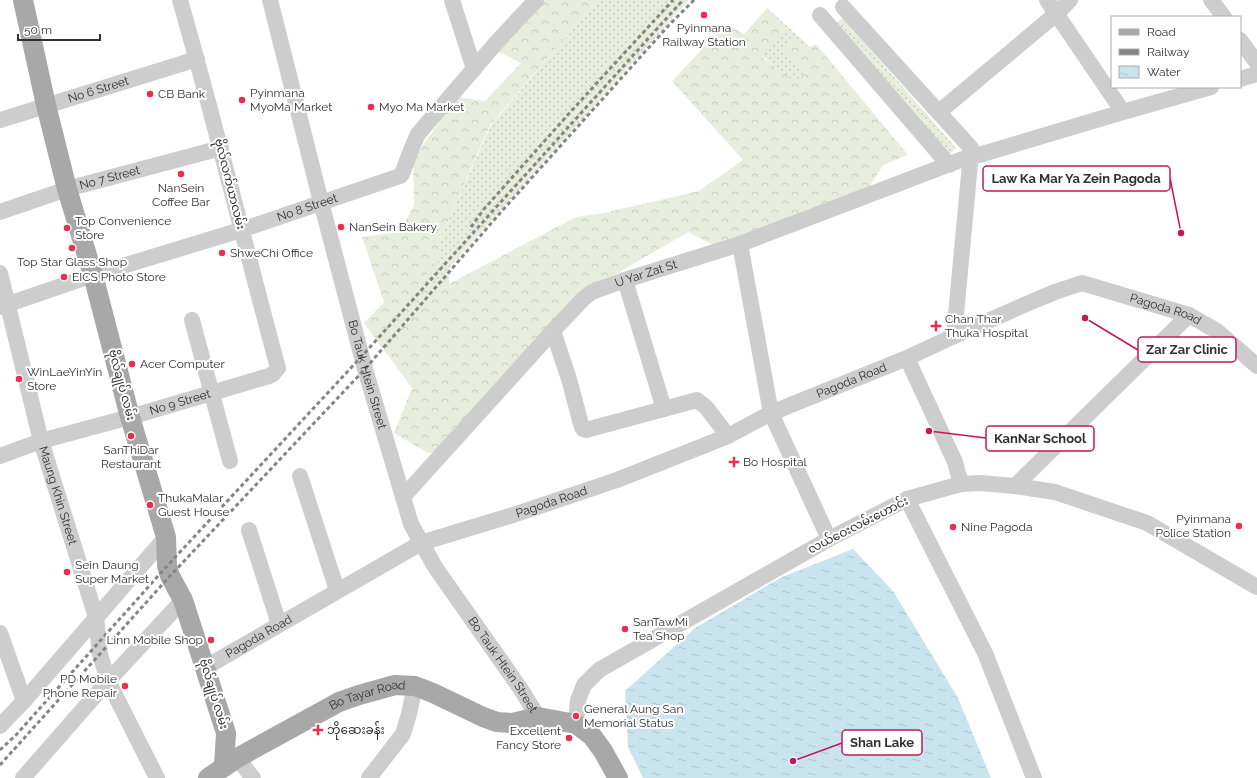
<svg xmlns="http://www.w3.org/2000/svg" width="1257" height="778" viewBox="0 0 1257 778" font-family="Raleway,'Noto Sans Myanmar',sans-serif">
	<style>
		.grass { fill: url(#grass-dots) }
		.forest { fill: url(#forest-crowns) }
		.water { fill: url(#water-ripples) }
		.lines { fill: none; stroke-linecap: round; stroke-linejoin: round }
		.minor { stroke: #cdcdcd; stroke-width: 16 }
		.major { stroke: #a8a8a8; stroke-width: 20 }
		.rail { stroke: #858585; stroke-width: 3; stroke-dasharray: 4 3; stroke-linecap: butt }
		.poi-dot { fill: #ee2b51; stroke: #fff; stroke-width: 1.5 }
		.labels { text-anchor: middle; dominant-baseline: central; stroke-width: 4; stroke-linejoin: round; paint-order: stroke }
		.poi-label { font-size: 12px; fill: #303030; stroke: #fff; text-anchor: start }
		.street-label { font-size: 12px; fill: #303030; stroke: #fff }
		.leader { fill: none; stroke: #c2185b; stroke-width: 1.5 }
		.callout-dot { fill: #c2185b; stroke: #fff; stroke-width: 1.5 }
		.callout { fill: #fff; stroke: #c2185b; stroke-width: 1.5 }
		.callout-label { font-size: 13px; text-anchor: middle; font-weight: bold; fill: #303030 }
	</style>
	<defs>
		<pattern id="grass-dots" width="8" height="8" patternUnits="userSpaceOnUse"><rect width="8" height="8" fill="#e8eedd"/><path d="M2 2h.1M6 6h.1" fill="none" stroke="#c7ccbe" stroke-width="1.8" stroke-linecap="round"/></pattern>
		<pattern id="forest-crowns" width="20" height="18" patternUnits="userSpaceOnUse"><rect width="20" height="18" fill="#e8eedd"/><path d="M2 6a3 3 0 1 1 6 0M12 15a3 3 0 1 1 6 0" fill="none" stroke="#c7ccbe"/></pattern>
		<pattern id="water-ripples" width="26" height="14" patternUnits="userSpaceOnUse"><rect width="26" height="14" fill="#c9e4ee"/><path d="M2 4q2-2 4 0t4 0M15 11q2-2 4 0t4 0" fill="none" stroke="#adc4cc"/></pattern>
	</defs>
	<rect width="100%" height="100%" fill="#fff"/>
	<!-- grass -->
	<g class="grass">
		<path d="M 598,0 L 689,0 L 449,268 L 449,284 L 418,285 L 440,259 L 440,239 L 491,125 Z"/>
		<path d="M 767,8 L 810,47 L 805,74 L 794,82 L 762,56 L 783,30 Z"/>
		<path d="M 843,18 L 956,148 L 949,155 L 836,24 Z"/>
	</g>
	<!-- forest -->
	<path class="forest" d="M 543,0 L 598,0 L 490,125 L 440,239 L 440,259 L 418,285 L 449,284 L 576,217 L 604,213 L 699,191 L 743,160 L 672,81 L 726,24 L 744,34 L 767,8 L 784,30 L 762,57 L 794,81 L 805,74 L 784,49 L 791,37 L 809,47 L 816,44 L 908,155 L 883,165 L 869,187 L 715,246 L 688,232 L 580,295 L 437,452 L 428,453 L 394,433 L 412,388 L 364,323 L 384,302 L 362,237 L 400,232 L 414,205 L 413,159 L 457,97 L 485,101 L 521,63 L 495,50 Z"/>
	<!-- water -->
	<path class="water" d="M 853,549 L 893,591 L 958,698 L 991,778 L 643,778 L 628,747 L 625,691 L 695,628 L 780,578 Z"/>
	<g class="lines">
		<!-- minor -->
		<g class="minor">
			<path id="s1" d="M 270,0 L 321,202 L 365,369 L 411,524 L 435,567 L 520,688 L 538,717"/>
			<path d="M 452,0 L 474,69"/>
			<path d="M 1047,0 L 1123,112"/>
			<path d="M 1211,0 L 1224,17"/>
			<path d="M 843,7 L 971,148"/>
			<path d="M 820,15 L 949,165"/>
			<path d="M 1240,40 L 1257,63"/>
			<path d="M 1240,79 L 1257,74"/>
			<path d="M 939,112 L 1056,14 L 1070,0"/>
			<path id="s2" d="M 0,120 L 197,59"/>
			<path d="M 979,155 L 1123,112 L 1211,87"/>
			<path id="s3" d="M 0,212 L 67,189 L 221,148"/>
			<path d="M 740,244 L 771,413 L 829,539"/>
			<path id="s4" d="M 0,273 L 41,441 L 96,617 L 100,654 L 108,681 L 157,778"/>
			<path d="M 625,280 L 664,409"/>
			<path id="s5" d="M 0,307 L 93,275 L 241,230 L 400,176 L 402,174 L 413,145 L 418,134 L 496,43 L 536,0"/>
			<path d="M 192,320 L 230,461"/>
			<path d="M 553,331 L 569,379 L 581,424 L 583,429 L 586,430 L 697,400 L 706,407 L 728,436"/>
			<path d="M 954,336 L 970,164"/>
			<path d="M 907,358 L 955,462 L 961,484"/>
			<path id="s6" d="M 0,456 L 41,441 L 130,417 L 269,376 L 273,374 L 278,368 C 245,246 215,122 180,0"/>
			<path d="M 300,476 L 337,590"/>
			<path d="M 1015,486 L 1189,315"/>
			<path id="s7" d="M 403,497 L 553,331 L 583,299 L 592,292 L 625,280 L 740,244 L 963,159"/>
			<path d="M 907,499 L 985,653 L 1034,778"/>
			<path d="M 249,530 L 279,624"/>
			<path d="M 0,633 L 24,701"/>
			<path id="s8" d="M 206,667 L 421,543 L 513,515 L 617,480 L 728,436 L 771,413 L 907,358 L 954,336 L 1031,302 L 1055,292 L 1082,283 L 1189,315 L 1217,331 L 1257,366"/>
			<path d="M 576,724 L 578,700 L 584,685 L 599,670 L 829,539 L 907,499 L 961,484 L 980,483 L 1015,486 L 1055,492 L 1147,523 L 1257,587"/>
			<path d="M 0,726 L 24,701 L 166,537"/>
			<path d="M 237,758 L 253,778"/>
			<path d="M 23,778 L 108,681 L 183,600"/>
			<path d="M 369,778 L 403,734 L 409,714 L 415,686"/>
		</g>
		<!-- major -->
		<g class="major">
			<path d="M 23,0 L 46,105 L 67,189 L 93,275 L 130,417 L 166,537 L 167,566 L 170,576 L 183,600 L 226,733 L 224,766"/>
			<path id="s9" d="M 208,778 L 237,758 L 339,702 L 359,695 L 395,685 L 415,686 L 433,693 L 483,717 L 497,722 L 512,723 L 538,717 L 576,724 L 592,736 L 603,751 L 618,778"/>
		</g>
		<!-- rail -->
		<g class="rail">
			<path d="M 471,227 L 484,209 L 574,108 L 673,0"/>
			<path d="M 0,750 L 16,735 L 167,566 L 362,356 L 683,0"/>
			<path d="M 0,765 L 170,576 L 365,369 L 501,212 L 670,24 L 694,0"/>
		</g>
	</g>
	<!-- markers -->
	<g class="poi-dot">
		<circle cx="704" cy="15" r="4"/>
		<circle cx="150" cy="94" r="4"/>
		<circle cx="242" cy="100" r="4"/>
		<circle cx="371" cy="107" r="4"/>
		<circle cx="181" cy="174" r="4"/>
		<circle cx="341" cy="227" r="4"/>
		<circle cx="67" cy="228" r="4"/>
		<circle cx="72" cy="248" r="4"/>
		<circle cx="222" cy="253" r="4"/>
		<circle cx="64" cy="277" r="4"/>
		<path d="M934 320h4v4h4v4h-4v4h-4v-4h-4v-4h4z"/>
		<circle cx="132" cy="364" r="4"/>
		<circle cx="19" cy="379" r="4"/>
		<circle cx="131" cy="436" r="4"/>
		<path d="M732 456h4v4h4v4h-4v4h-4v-4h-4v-4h4z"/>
		<circle cx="150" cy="505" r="4"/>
		<circle cx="1239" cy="526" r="4"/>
		<circle cx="953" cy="527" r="4"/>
		<circle cx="67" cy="572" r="4"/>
		<circle cx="625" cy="629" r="4"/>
		<circle cx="211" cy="640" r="4"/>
		<circle cx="125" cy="686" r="4"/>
		<circle cx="576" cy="716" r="4"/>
		<path d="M316 724h4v4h4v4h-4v4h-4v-4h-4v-4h4z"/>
		<circle cx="569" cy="738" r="4"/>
	</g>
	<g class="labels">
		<!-- poi labels -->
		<g class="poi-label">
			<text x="704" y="28" text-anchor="middle">Pyinmana<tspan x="704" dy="14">Railway Station</tspan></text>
			<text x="250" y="93">Pyinmana<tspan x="250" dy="14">MyoMa Market</tspan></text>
			<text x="158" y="94">CB Bank</text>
			<text x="379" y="107">Myo Ma Market</text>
			<text x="181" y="188" text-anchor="middle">NanSein<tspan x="181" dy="14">Coffee Bar</tspan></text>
			<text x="75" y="221">Top Convenience<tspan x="75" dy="14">Store</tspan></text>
			<text x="349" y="227">NanSein Bakery</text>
			<text x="230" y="253">ShweChi Office</text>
			<text x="72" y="262" text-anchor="middle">Top Star Glass Shop</text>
			<text x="72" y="277">EICS Photo Store</text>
			<text x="945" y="319">Chan Thar<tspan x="945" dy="14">Thuka Hospital</tspan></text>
			<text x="140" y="364">Acer Computer</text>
			<text x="27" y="372">WinLaeYinYin<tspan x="27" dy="14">Store</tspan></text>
			<text x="131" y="450" text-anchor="middle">SanThiDar<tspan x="131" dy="14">Restaurant</tspan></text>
			<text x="743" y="462">Bo Hospital</text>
			<text x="158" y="498">ThukaMalar<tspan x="158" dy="14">Guest House</tspan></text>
			<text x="1231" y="519" text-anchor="end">Pyinmana<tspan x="1231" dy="14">Police Station</tspan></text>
			<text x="961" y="527">Nine Pagoda</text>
			<text x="75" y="565">Sein Daung<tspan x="75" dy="14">Super Market</tspan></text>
			<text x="633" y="622">SanTawMi<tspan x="633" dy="14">Tea Shop</tspan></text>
			<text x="203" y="640" text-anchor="end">Linn Mobile Shop</text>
			<text x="117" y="679" text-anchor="end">PD Mobile<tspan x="117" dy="14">Phone Repair</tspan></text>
			<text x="584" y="709">General Aung San<tspan x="584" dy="14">Memorial Status</tspan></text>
			<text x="327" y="730">ဘိုဆေးခန်း</text>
			<text x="561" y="731" text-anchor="end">Excellent<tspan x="561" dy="14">Fancy Store</tspan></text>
		</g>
		<!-- street labels -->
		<g class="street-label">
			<text stroke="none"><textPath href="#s2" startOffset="103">No 6 Street</textPath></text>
			<text stroke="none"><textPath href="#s3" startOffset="115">No 7 Street</textPath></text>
			<text transform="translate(230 184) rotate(76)">ဗိုလ်လက်ယာလမ်း</text>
			<text stroke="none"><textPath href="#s5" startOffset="323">No 8 Street</textPath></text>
			<text stroke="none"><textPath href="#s7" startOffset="336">U Yar Zat St</textPath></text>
			<text stroke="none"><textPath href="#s8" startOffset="1047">Pagoda Road</textPath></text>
			<text stroke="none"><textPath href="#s1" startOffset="387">Bo Tauk Htein Street</textPath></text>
			<text stroke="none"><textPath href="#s8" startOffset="709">Pagoda Road</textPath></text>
			<text transform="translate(122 385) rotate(75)">ဗိုလ်ချုပ် လမ်း</text>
			<text stroke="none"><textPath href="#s6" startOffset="188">No 9 Street</textPath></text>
			<text stroke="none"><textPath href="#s4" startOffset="230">Maung Khin Street</textPath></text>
			<text stroke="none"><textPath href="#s8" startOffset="385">Pagoda Road</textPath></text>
			<text transform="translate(858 525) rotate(-27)">လယ်ဝေးလမ်းဟောင်း</text>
			<text stroke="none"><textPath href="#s8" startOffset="61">Pagoda Road</textPath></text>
			<text stroke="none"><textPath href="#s1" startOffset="711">Bo Tauk Htein Street</textPath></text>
			<text transform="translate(214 694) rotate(73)">ဗိုလ်ချုပ် လမ်း</text>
			<text stroke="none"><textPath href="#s9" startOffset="181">Bo Tayar Road</textPath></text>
		</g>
	</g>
	<!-- callouts -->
	<path class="leader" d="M1181 233L1170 178M1085 318L1138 350M929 431L986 438M793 761L842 743"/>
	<g class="callout-dot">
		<circle cx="1181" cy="233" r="4"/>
		<circle cx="1085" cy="318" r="4"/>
		<circle cx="929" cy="431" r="4"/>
		<circle cx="793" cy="761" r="4"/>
	</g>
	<g class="callout">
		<rect x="983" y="166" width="187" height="25" rx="4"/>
		<rect x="1138" y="337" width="98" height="25" rx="4"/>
		<rect x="986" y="426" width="108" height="25" rx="4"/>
		<rect x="842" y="730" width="80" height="25" rx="4"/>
	</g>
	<g class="callout-label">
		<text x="1076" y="183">Law Ka Mar Ya Zein Pagoda</text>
		<text x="1187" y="354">Zar Zar Clinic</text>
		<text x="1040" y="443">KanNar School</text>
		<text x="882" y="747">Shan Lake</text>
	</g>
	<!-- legend -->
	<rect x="1111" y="16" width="130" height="72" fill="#ffffff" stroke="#acacac"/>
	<rect x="1119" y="29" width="20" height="6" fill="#a8a8a8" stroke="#acacac"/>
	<text x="1147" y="36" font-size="12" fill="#303030">Road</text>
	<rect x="1119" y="49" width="20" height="6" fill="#858585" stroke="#acacac"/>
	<text x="1147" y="56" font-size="12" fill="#303030">Railway</text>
	<rect x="1119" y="66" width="20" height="12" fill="url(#water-ripples)" stroke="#acacac"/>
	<text x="1147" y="76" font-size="12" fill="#303030">Water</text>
	<!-- scale -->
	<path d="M18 34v6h82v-6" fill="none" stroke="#303030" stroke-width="2"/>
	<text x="24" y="34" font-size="12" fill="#303030" stroke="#ffffff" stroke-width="3" paint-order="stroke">50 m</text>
</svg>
